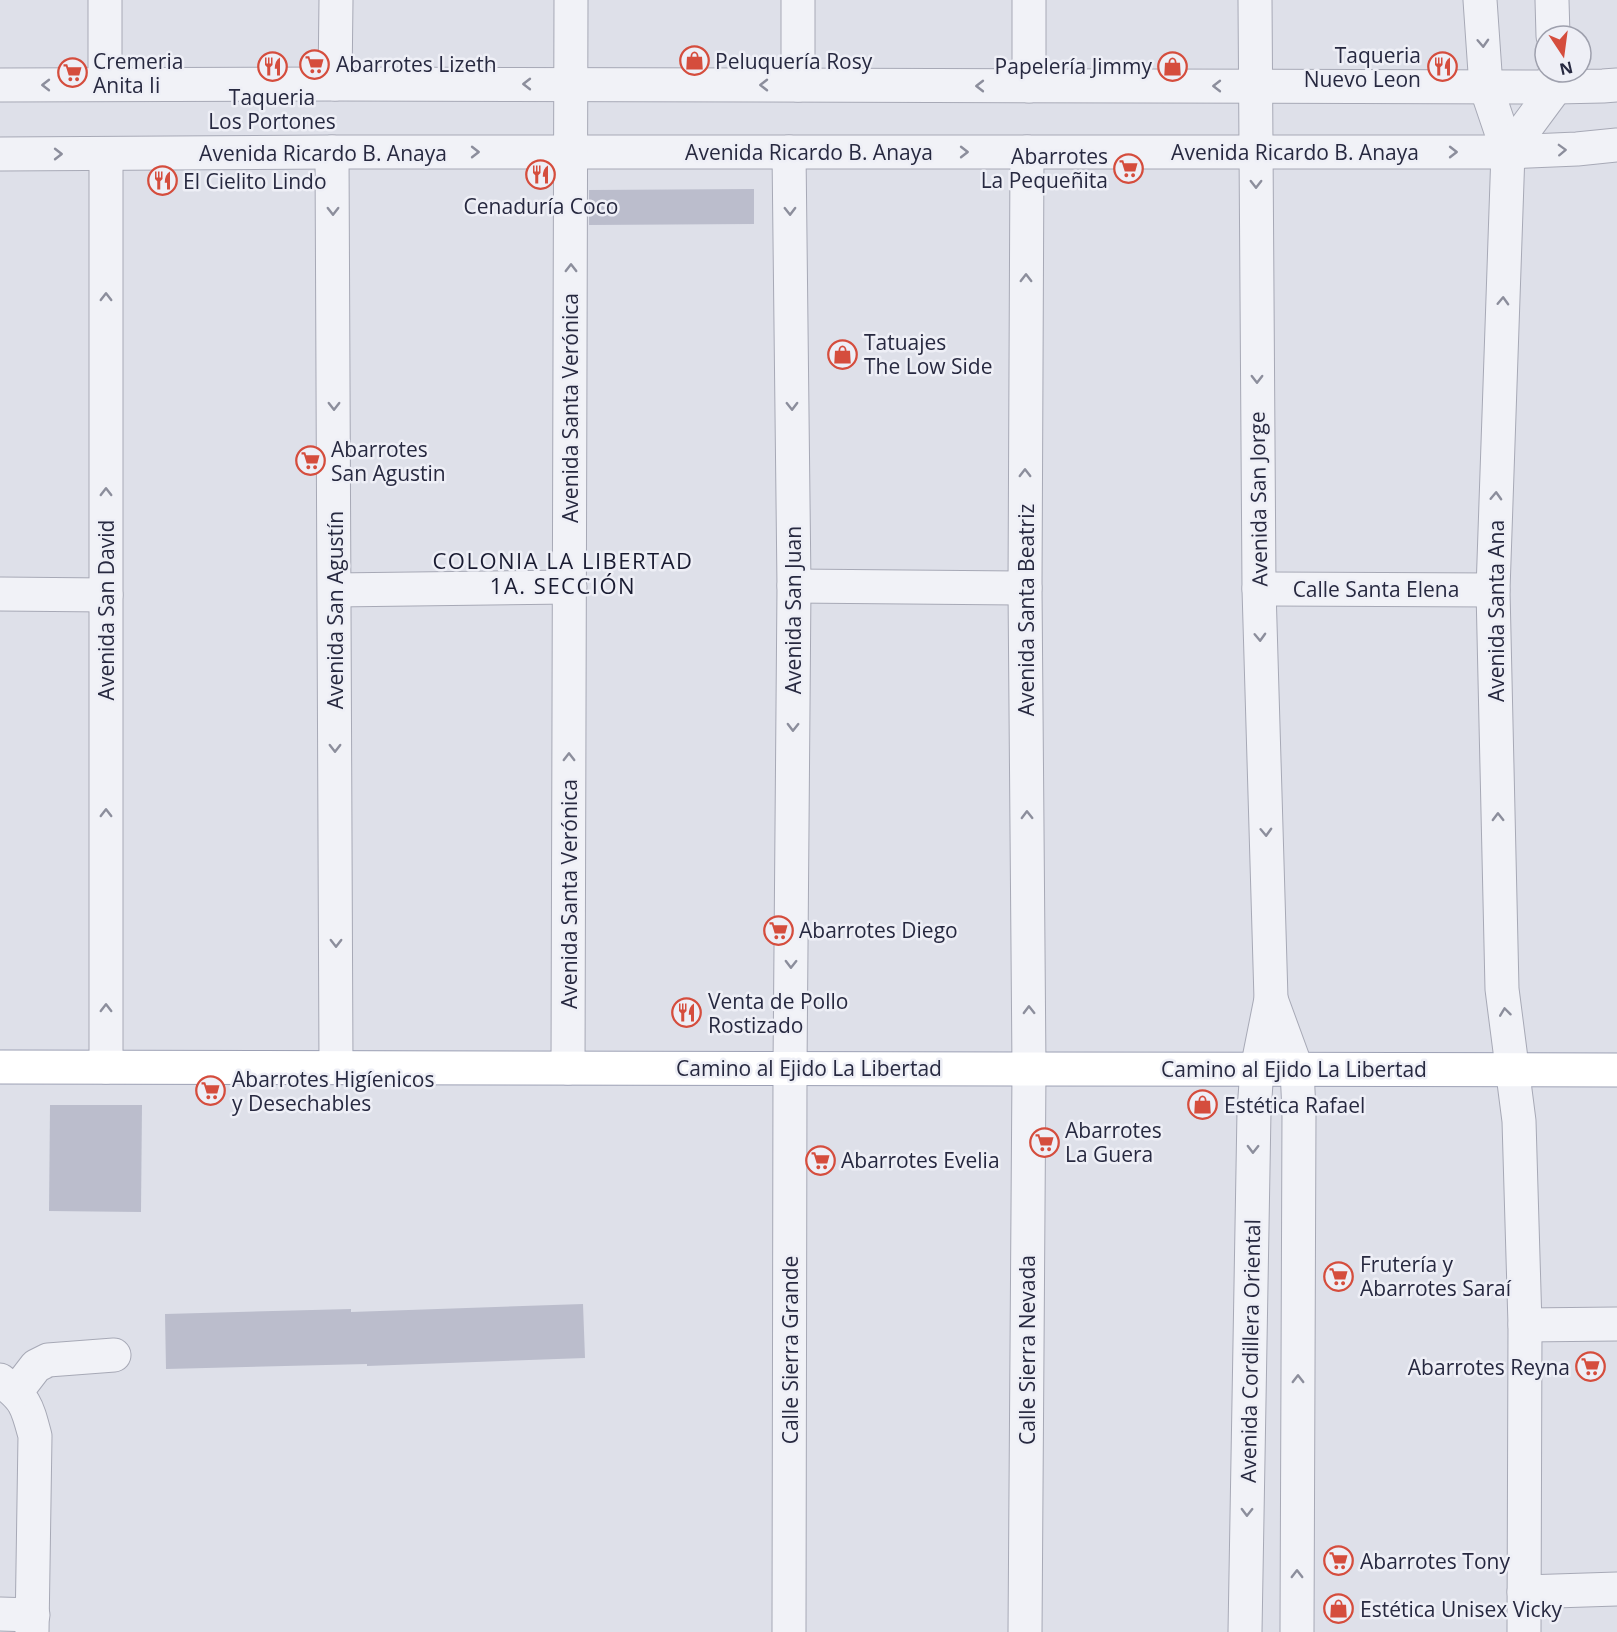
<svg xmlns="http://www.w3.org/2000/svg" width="1617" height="1632" viewBox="0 0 1617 1632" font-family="'Open Sans',sans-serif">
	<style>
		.building { fill: #bbbdcc }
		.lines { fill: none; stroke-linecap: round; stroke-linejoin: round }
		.minor-casing { stroke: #a7a9b6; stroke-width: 35 }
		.major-casing { stroke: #9da1b5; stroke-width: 35 }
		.minor { stroke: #f1f2f7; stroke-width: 33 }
		.major { stroke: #fff; stroke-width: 33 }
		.oneway { stroke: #8c8e9c }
		.labels { text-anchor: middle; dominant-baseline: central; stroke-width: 5; stroke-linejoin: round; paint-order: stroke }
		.poi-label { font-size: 21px; fill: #272940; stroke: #eeeff6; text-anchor: start }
		.street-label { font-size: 21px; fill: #272940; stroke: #eeeff6 }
		.neighbourhood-label { font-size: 22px; letter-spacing: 1.5px; fill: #191b31; stroke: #eeeff6 }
	</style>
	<rect width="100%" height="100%" fill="#dee0e9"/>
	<!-- building -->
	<g class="building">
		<path d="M 754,189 L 754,224 L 589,225 L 589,190 Z"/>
		<path d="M 50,1105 L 142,1105 L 141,1212 L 49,1211 Z"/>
		<path d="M 583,1304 L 585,1358 L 367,1366 L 367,1364 L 166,1369 L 165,1314 L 351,1309 L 351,1312 Z"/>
	</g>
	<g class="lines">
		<defs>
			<g id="minor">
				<path d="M 798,0 L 798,85"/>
				<path d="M 1029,0 L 1029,86"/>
				<path d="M 1480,0 L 1486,87 L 1508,152 L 1493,590 L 1502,989 L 1519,1121 L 1525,1325 L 1524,1632"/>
				<path d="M 1552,0 L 1553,36"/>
				<path d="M 105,84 L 105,0"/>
				<path d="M 335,84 L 336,0"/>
				<path d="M 0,85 L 335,84 L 1556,87 L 1603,86 L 1617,85"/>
				<path d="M 332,152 L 336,1067"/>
				<path d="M 789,152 L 794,586 L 790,1068 L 789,1632"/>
				<path d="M 1508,152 L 1556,87 L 1555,72"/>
				<path d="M 0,154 L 332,152 L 1508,152 L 1577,149 L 1617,145"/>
				<path d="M 794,586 L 1025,588"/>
				<path d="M 1259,589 L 1493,590"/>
				<path d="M 335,590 L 570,587"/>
				<path d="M 0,594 L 106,595"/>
				<path d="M 1271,999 L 1297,1070 L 1299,1111 L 1297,1632"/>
				<path d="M 106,1067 L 106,154"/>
				<path d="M 568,1068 L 571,0"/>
				<path d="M 1525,1325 L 1617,1324"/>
				<path d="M 0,1380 C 26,1399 27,1406 35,1436 L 32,1632"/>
				<path d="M 16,1392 L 36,1366 L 48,1360 L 114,1355"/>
				<path d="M 1524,1592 L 1617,1589"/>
				<path d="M 0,1614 L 33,1615"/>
				<path d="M 1025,1632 L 1029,1069 L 1025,588 L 1027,152"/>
				<path d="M 1245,1632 L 1254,1111 L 1257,1069 L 1271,999 L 1259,589 L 1255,0"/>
			</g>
			<path id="major" d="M 0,1067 L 1617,1070"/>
		</defs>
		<!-- minor casing -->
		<use href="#minor" class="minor-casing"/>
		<!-- major casing -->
		<use href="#major" class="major-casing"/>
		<!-- minor -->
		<use href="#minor" class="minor"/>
		<!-- major -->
		<use href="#major" class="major"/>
	</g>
	<!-- one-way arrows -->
	<defs><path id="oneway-chevron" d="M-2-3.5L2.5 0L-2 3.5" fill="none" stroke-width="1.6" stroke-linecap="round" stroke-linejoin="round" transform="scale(1.5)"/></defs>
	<g class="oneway">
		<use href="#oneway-chevron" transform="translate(1483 43) rotate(87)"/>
		<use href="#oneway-chevron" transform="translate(527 84) rotate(-180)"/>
		<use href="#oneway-chevron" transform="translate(46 85) rotate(180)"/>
		<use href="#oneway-chevron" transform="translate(764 85) rotate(-180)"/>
		<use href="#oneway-chevron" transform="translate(980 86) rotate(-180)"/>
		<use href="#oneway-chevron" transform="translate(1217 86) rotate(-180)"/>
		<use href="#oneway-chevron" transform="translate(1562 150) rotate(-2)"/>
		<use href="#oneway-chevron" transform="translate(475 152)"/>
		<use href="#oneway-chevron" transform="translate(964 152)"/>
		<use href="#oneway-chevron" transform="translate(1453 152)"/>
		<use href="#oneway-chevron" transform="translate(58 154)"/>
		<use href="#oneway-chevron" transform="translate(1256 184) rotate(90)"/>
		<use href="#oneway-chevron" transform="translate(333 211) rotate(90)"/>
		<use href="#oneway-chevron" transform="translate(790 211) rotate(89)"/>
		<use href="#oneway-chevron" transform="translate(571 268) rotate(-90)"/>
		<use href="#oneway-chevron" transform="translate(1026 278) rotate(-90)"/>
		<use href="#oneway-chevron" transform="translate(106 297) rotate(-90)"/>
		<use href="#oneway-chevron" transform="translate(1503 301) rotate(-88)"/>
		<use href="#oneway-chevron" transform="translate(1257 379) rotate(90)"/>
		<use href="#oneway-chevron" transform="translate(334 406) rotate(90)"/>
		<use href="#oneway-chevron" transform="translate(792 406) rotate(89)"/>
		<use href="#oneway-chevron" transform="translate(1025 473) rotate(-90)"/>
		<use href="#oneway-chevron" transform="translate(106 492) rotate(-90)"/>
		<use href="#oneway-chevron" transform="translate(1496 496) rotate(-88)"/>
		<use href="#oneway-chevron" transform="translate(1260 637) rotate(88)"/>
		<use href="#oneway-chevron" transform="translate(793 727) rotate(91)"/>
		<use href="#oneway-chevron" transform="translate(335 748) rotate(90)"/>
		<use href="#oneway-chevron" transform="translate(569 757) rotate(-90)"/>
		<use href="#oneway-chevron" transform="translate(106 813) rotate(-90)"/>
		<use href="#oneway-chevron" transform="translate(1027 815) rotate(-91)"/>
		<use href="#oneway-chevron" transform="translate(1498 817) rotate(-91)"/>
		<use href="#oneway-chevron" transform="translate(1266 832) rotate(88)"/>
		<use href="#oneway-chevron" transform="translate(336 943) rotate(90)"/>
		<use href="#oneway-chevron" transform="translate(791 964) rotate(91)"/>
		<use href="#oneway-chevron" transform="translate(106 1008) rotate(-90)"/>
		<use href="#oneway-chevron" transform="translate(1029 1010) rotate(-91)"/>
		<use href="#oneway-chevron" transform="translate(1505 1012) rotate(-97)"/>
		<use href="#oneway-chevron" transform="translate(1253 1149) rotate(91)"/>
		<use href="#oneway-chevron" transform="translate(1298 1379) rotate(-90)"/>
		<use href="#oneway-chevron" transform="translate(1247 1512) rotate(91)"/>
		<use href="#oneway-chevron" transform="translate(1297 1574) rotate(-90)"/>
	</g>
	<!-- icons -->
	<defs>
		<symbol id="shop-ring" viewBox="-11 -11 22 22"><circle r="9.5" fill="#eeeff6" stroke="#d54d3d" stroke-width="1.5"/><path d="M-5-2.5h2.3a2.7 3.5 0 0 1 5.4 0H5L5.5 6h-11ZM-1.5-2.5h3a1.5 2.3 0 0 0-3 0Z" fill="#d54d3d"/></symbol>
		<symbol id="supermarket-ring" viewBox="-11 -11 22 22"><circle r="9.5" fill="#eeeff6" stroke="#d54d3d" stroke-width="1.5"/><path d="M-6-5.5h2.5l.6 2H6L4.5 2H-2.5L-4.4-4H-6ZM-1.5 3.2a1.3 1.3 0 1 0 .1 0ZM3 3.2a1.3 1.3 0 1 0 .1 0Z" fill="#d54d3d"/></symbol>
		<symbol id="restaurant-ring" viewBox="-11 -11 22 22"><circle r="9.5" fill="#eeeff6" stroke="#d54d3d" stroke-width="1.5"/><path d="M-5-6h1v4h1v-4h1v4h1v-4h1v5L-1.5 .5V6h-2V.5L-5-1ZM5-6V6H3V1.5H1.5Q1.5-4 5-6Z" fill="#d54d3d"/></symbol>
	</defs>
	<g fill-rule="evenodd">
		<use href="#shop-ring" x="678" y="44" width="33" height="33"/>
		<use href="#supermarket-ring" x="298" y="48" width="33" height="33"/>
		<use href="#restaurant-ring" x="256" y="50" width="33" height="33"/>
		<use href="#shop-ring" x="1156" y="50" width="33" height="33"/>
		<use href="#restaurant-ring" x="1426" y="50" width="33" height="33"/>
		<use href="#supermarket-ring" x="56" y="56" width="33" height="33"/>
		<use href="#supermarket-ring" x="1112" y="152" width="33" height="33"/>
		<use href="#restaurant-ring" x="524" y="158" width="33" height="33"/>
		<use href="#restaurant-ring" x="146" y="164" width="33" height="33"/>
		<use href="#shop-ring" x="826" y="338" width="33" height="33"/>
		<use href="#supermarket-ring" x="294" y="444" width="33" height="33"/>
		<use href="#supermarket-ring" x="762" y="914" width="33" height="33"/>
		<use href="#restaurant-ring" x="670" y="996" width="33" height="33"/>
		<use href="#supermarket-ring" x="194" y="1074" width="33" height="33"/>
		<use href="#shop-ring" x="1186" y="1088" width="33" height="33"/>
		<use href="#supermarket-ring" x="1028" y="1126" width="33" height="33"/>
		<use href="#supermarket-ring" x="804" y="1144" width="33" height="33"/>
		<use href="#supermarket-ring" x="1322" y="1260" width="33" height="33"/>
		<use href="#supermarket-ring" x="1574" y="1350" width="33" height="33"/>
		<use href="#supermarket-ring" x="1322" y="1544" width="33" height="33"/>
		<use href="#shop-ring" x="1322" y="1592" width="33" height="33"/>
	</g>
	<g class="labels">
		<!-- poi labels -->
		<g class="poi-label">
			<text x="1421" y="55" text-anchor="end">Taqueria<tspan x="1421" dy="24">Nuevo Leon</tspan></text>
			<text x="93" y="61">Cremeria<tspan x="93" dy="24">Anita Ii</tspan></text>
			<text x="715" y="61">Peluquería Rosy</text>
			<text x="336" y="64">Abarrotes Lizeth</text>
			<text x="1152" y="66" text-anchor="end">Papelería Jimmy</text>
			<text x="272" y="97" text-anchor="middle">Taqueria<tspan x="272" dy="24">Los Portones</tspan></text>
			<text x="1108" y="156" text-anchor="end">Abarrotes<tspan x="1108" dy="24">La Pequeñita</tspan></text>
			<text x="183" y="181">El Cielito Lindo</text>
			<text x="541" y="206" text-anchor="middle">Cenaduría Coco</text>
			<text x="864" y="342">Tatuajes<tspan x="864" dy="24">The Low Side</tspan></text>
			<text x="331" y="449">Abarrotes<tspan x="331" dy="24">San Agustin</tspan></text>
			<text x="799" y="930">Abarrotes Diego</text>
			<text x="708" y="1001">Venta de Pollo<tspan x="708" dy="24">Rostizado</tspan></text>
			<text x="232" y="1079">Abarrotes Higíenicos<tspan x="232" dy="24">y Desechables</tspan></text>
			<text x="1224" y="1105">Estética Rafael</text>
			<text x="1065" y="1130">Abarrotes<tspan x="1065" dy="24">La Guera</tspan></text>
			<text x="841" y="1160">Abarrotes Evelia</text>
			<text x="1360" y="1264">Frutería y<tspan x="1360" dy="24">Abarrotes Saraí</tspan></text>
			<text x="1570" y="1367" text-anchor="end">Abarrotes Reyna</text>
			<text x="1360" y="1561">Abarrotes Tony</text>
			<text x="1360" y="1609">Estética Unisex Vicky</text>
		</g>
		<!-- street labels -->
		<g class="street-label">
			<text x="809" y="152">Avenida Ricardo B. Anaya</text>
			<text x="1295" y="152">Avenida Ricardo B. Anaya</text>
			<text x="323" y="153">Avenida Ricardo B. Anaya</text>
			<text transform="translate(570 408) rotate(-90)">Avenida Santa Verónica</text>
			<text transform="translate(1258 499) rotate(-91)">Avenida San Jorge</text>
			<text x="1376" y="589">Calle Santa Elena</text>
			<text transform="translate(106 610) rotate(-90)">Avenida San David</text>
			<text transform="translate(335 610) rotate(-90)">Avenida San Agustín</text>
			<text transform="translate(793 610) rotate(-90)">Avenida San Juan</text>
			<text transform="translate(1026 610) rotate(-90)">Avenida Santa Beatriz</text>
			<text transform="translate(1496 611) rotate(-90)">Avenida Santa Ana</text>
			<text transform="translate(569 894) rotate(-90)">Avenida Santa Verónica</text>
			<text x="809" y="1068">Camino al Ejido La Libertad</text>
			<text x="1294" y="1069">Camino al Ejido La Libertad</text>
			<text transform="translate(790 1350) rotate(-90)">Calle Sierra Grande</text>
			<text transform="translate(1027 1350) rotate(-90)">Calle Sierra Nevada</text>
			<text transform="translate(1250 1351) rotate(-89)">Avenida Cordillera Oriental</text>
		</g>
		<!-- neighbourhood labels -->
		<g class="neighbourhood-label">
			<text x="563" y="560">COLONIA LA LIBERTAD<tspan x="563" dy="25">1A. SECCIÓN</tspan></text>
		</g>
	</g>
	<!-- north arrow -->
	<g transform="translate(1563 54) rotate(167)"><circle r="28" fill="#eeeff6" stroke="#9ea0ad" stroke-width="1.5"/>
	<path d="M0-4.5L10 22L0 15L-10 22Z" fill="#d54d3d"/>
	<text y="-9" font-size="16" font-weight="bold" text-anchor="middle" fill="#272940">N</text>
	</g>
</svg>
